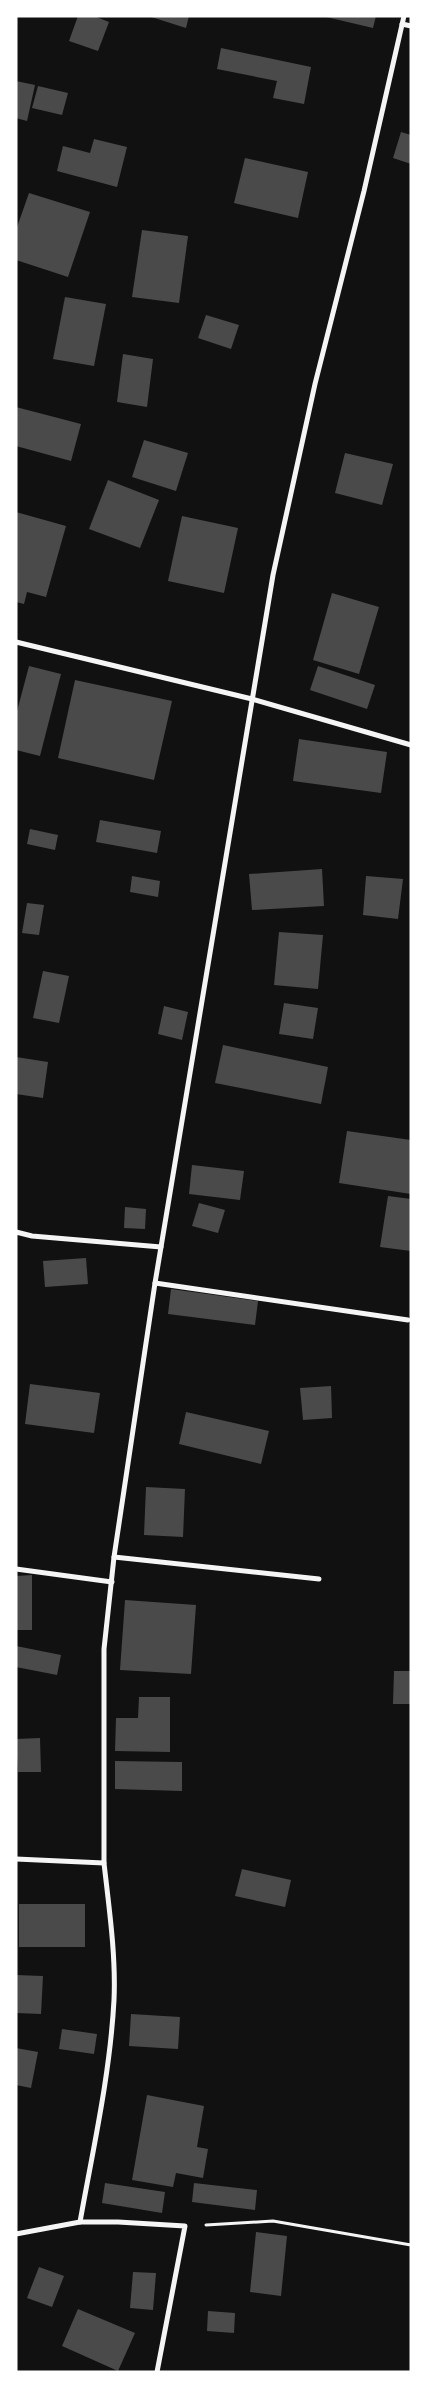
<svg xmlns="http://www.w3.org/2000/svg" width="427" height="2388" viewBox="0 0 427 2388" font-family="Raleway,sans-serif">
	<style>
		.building { fill: #4a4a4a }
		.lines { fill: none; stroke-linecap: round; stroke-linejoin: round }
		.path { stroke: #f5f5f5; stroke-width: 3 }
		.minor { stroke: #f5f5f5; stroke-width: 5 }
	</style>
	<rect width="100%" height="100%" fill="#111"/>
	<!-- building -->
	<g class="building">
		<path d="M 78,16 L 94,16 L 109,22 L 98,51 L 69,41 Z"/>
		<path d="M 148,16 L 189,16 L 186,28 Z"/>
		<path d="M 322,16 L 376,16 L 373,28 Z"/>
		<path d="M 221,48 L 311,67 L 304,104 L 273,98 L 277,81 L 217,69 Z"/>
		<path d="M 16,81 L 35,85 L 27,121 L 16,118 Z"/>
		<path d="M 38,86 L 68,93 L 62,115 L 32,108 Z"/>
		<path d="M 401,132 L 411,135 L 411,164 L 393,158 Z"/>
		<path d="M 94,139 L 127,147 L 117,187 L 57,171 L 63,146 L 90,153 Z"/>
		<path d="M 245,158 L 308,172 L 298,218 L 234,203 Z"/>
		<path d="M 29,193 L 90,212 L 68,277 L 16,260 L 16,230 Z"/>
		<path d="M 142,230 L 188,236 L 179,303 L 132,297 Z"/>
		<path d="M 65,297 L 106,304 L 94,366 L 53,359 Z"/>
		<path d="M 206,315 L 239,325 L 231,349 L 198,338 Z"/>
		<path d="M 123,354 L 153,359 L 147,407 L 117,402 Z"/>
		<path d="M 16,407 L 81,424 L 71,461 L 16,446 Z"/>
		<path d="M 144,440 L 188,453 L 176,491 L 132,477 Z"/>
		<path d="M 345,453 L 393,464 L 382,505 L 335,493 Z"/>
		<path d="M 108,480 L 159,500 L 140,548 L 89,529 Z"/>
		<path d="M 16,512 L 66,526 L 46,597 L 27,592 L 24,604 L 16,602 Z"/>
		<path d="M 182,516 L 238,528 L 224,593 L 168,581 Z"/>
		<path d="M 332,593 L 379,607 L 359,674 L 313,660 Z"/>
		<path d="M 29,666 L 61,674 L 40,756 L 16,750 L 16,715 Z"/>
		<path d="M 318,666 L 375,685 L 367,709 L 310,690 Z"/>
		<path d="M 75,680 L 172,701 L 154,780 L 58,758 Z"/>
		<path d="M 299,739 L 387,752 L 381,793 L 293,781 Z"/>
		<path d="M 100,820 L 161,831 L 157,853 L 96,842 Z"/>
		<path d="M 30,829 L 58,835 L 55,850 L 27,844 Z"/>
		<path d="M 322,869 L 324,906 L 252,910 L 249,874 Z"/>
		<path d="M 132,876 L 160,881 L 158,897 L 130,892 Z"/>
		<path d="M 366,876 L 403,879 L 398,919 L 363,915 Z"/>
		<path d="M 27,903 L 44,905 L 39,935 L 22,933 Z"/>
		<path d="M 279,932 L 323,935 L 318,989 L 274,985 Z"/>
		<path d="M 43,971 L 69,976 L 59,1023 L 33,1018 Z"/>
		<path d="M 284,1003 L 318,1008 L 313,1039 L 279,1034 Z"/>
		<path d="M 164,1006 L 188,1012 L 182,1040 L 158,1034 Z"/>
		<path d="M 223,1045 L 328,1067 L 321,1104 L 215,1083 Z"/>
		<path d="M 16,1057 L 48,1062 L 43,1098 L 16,1094 Z"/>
		<path d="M 347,1131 L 411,1140 L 411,1194 L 339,1183 Z"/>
		<path d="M 192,1165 L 244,1171 L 240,1200 L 189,1194 Z"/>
		<path d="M 388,1196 L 411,1199 L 411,1251 L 380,1247 Z"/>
		<path d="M 199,1203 L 225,1210 L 218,1233 L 192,1226 Z"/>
		<path d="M 125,1207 L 146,1209 L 145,1229 L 124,1228 Z"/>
		<path d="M 86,1258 L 88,1284 L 45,1287 L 43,1261 Z"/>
		<path d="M 171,1289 L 258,1301 L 255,1325 L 168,1314 Z"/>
		<path d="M 30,1384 L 100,1393 L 94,1433 L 25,1424 Z"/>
		<path d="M 331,1386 L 332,1418 L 303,1420 L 300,1388 Z"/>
		<path d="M 186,1412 L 269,1431 L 261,1464 L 179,1444 Z"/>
		<path d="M 146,1487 L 185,1489 L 183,1537 L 144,1535 Z"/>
		<path d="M 32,1575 L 32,1630 L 16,1630 L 16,1576 Z"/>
		<path d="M 125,1600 L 196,1605 L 191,1674 L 120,1670 Z"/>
		<path d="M 16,1646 L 61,1655 L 57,1675 L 16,1667 Z"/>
		<path d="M 394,1671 L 411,1671 L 411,1704 L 393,1704 Z"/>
		<path d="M 139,1697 L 170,1697 L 170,1752 L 115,1751 L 116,1718 L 138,1718 Z"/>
		<path d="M 40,1738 L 41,1772 L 18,1772 L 16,1739 Z"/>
		<path d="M 115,1761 L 182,1762 L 182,1791 L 115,1789 Z"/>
		<path d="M 242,1869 L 291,1880 L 285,1907 L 235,1896 Z"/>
		<rect x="19" y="1904" width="66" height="43"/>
		<path d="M 16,1975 L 43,1976 L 41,2014 L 16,2013 Z"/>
		<path d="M 131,2014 L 180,2017 L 178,2049 L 129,2046 Z"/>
		<path d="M 62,2029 L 97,2034 L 94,2054 L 59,2049 Z"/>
		<path d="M 16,2048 L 38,2052 L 31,2088 L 16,2085 Z"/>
		<path d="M 147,2095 L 204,2106 L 197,2147 L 208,2149 L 203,2178 L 176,2173 L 173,2187 L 132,2180 Z"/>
		<path d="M 105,2183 L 165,2192 L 162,2213 L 102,2203 Z"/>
		<path d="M 194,2183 L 257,2190 L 255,2210 L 192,2202 Z"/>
		<path d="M 256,2232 L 287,2236 L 281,2296 L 250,2292 Z"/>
		<path d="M 39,2267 L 64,2276 L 52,2307 L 27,2298 Z"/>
		<path d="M 133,2272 L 156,2273 L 153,2310 L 130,2308 Z"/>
		<path d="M 78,2309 L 135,2333 L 118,2371 L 62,2346 Z"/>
		<path d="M 208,2311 L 235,2313 L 234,2333 L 207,2331 Z"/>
	</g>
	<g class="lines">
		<!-- path -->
		<path class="path" d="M 206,2225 L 273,2221 L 411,2245"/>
		<!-- minor -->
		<g class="minor">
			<path d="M 402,24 L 411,26"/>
			<path d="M 16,642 L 252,699 L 411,745"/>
			<path d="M 16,1232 L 32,1236 L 161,1247"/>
			<path d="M 155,1283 L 408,1320"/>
			<path d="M 114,1557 L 319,1579"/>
			<path d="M 16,1569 L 112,1582"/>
			<path d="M 16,1859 L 104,1863 L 104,1649 L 114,1557 L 155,1283 L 273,575 L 315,384 L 364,191 L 404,16"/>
			<path d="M 80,2222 C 93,2149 110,2075 114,2000 C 116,1955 109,1908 104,1863"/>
			<path d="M 16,2234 L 80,2222 L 118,2222 L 185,2226 L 157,2372"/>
		</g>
	</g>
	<!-- border -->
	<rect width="427" height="2388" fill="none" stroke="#ffffff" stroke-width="35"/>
</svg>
